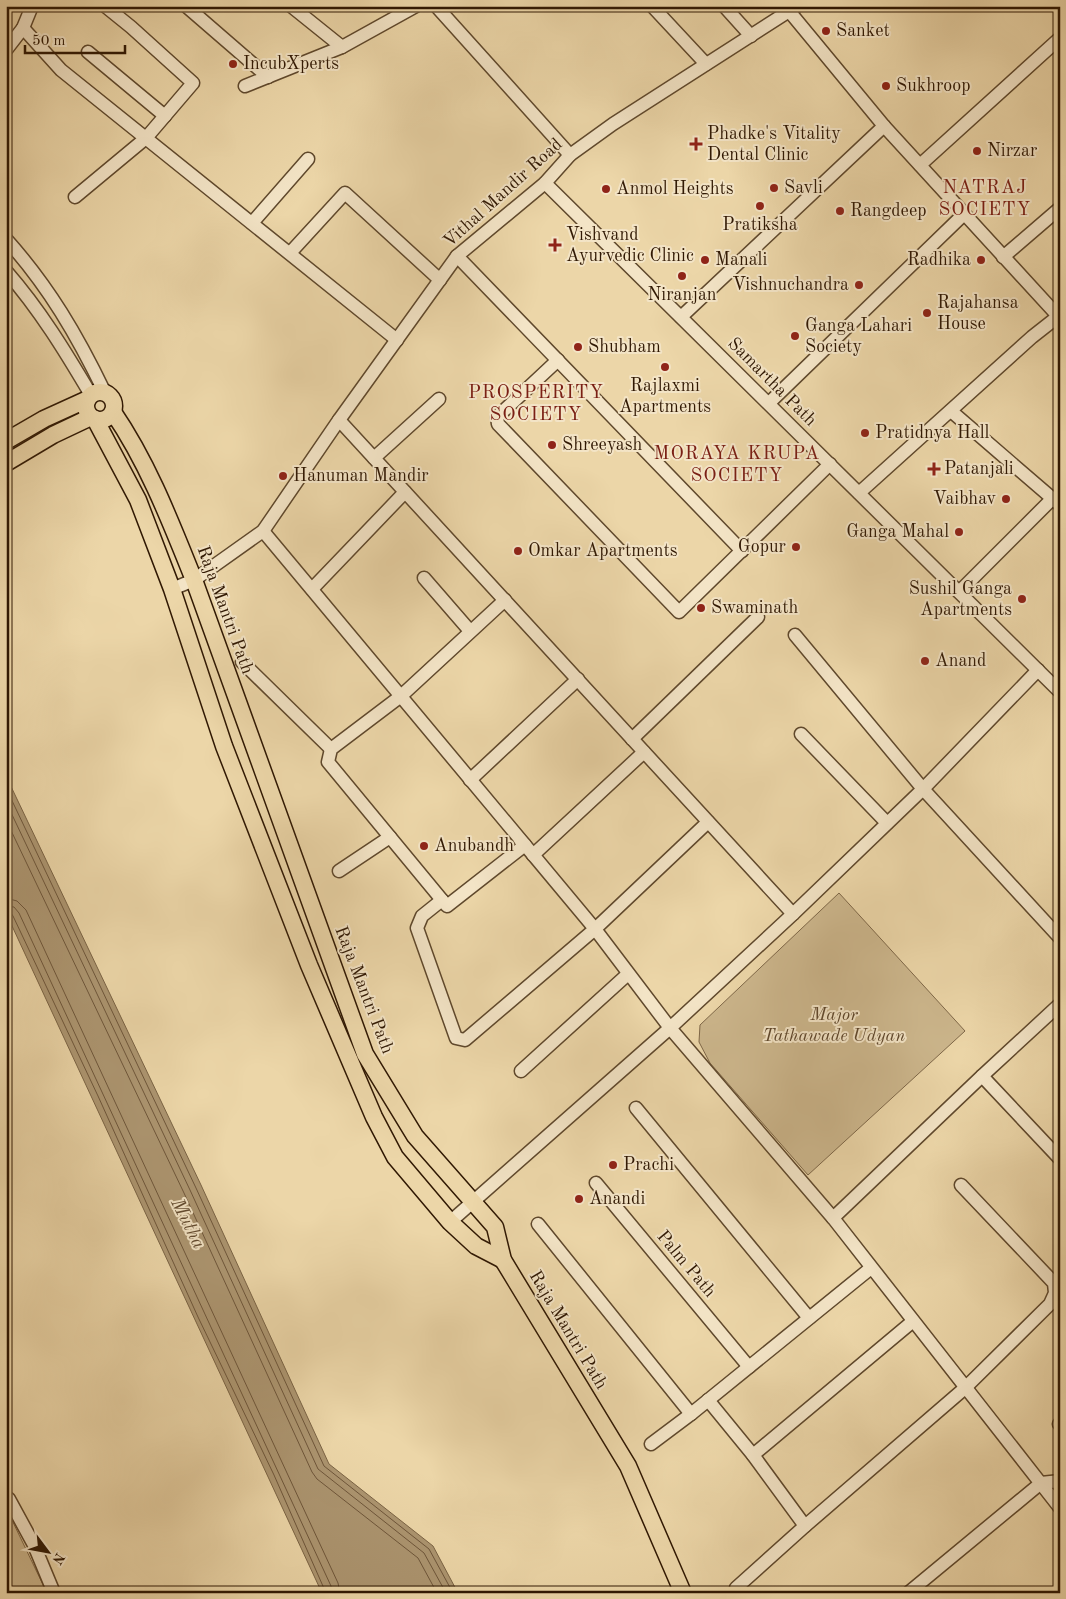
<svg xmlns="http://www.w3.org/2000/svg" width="1066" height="1599" viewBox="0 0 1066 1599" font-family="'Old Standard TT',serif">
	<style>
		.green { fill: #ccb68c; stroke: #7e6748 }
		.water { fill: #ac9570; stroke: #7a6344 }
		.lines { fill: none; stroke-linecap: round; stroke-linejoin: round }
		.shore { stroke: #6e563a; stroke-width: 1 }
		.minor-casing { stroke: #5f482c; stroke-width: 15 }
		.major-casing { stroke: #301803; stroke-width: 19 }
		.minor { stroke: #f3e4c6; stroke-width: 12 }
		.major { stroke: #ecd6a8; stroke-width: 16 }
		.poi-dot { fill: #8f2418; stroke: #f3e4c6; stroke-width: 2 }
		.labels { text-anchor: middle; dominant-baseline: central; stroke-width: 4; stroke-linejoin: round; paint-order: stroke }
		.poi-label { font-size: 18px; fill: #301803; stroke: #f3e4c6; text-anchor: start }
		.street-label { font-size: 18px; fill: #301803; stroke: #f3e4c6 }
		.park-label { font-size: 18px; font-style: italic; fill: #5f472c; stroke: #f3e4c6 }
		.neighbourhood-label { font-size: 19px; letter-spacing: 1px; fill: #7a1f14; stroke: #f3e4c6 }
		.water-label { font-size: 19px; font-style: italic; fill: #624a2f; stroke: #f3e4c6 }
	</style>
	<rect width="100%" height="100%" fill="#ecd6a8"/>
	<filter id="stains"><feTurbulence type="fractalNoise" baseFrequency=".004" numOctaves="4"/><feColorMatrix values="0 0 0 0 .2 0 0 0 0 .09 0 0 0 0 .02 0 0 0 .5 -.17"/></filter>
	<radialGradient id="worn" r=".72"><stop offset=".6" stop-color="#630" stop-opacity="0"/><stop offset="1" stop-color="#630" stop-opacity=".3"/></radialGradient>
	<!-- green -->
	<g class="green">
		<path d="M 839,893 L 965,1031 L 808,1175 L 710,1063 L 699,1042 L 700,1025 Z"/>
		<path d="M 10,1516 L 47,1593 L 6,1593 L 6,1520 Z"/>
	</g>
	<!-- water -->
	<path class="water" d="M 6,776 L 201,1185 L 329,1464 L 433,1546 L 458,1593 L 322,1593 L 6,913 Z"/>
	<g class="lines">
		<!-- shore -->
		<g class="shore">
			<path d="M 6,788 L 196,1188 L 324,1466 L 429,1549 L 453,1593"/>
			<path d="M 6,802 L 190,1190 L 318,1469 L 424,1553 L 446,1593"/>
			<path d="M 6,820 L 184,1193 L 312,1472 L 317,1479 L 418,1558 L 437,1593"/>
			<path d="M 6,898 L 17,901 L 26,910 L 338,1583 L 340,1593"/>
			<path d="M 6,906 L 14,907 L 19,913 L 331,1586 L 332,1593"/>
			<path d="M 6,912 L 11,913 L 13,916 L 98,1096 L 198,1317 L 274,1475 L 326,1593"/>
		</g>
		<defs>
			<g id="minor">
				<path d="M 186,6 L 268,77"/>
				<path d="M 291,6 L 342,47 L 416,6"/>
				<path d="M 436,6 L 570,155"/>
				<path d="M 652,6 L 706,64"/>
				<path d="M 724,6 L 751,36"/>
				<path d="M 789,11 L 884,126 L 1058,316"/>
				<path d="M 23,28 L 61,70 L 397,340"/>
				<path d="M 6,50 L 23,28 L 32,6"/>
				<path d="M 88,52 L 165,116"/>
				<path d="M 245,86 L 342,47"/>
				<path d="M 920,165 L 1060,38"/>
				<path d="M 545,183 L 1060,692"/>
				<path d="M 75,197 L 146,138 L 193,83 L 131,27 L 105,6"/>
				<path d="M 252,223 L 308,159"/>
				<path d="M 6,239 C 49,287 77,335 105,393"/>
				<path d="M 290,253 L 345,193 L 440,280"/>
				<path d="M 457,256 L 742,551"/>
				<path d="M 1003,257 L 1060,208"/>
				<path d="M 6,271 C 40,310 65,351 91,395"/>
				<path d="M 681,317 L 884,126"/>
				<path d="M 558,360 L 497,417 L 498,424 L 679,612 L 830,464"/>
				<path d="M 769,403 L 964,214"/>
				<path d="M 951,411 L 1060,505"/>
				<path d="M 339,420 L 793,914"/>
				<path d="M 374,458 L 439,399"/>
				<path d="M 859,493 L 1032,337 L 1060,315"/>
				<path d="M 263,531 L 595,929 L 670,1028 L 833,1218 L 1060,1508"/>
				<path d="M 424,578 L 470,631"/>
				<path d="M 172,589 L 194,580 L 263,531 L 339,420 L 457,256 L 545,183 L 570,155 L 613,124 L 797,6"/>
				<path d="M 312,589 L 405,492"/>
				<path d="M 959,592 L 1052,499"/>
				<path d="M 795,635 L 923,789 L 1060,938"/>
				<path d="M 242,662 L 331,749"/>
				<path d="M 801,734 L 887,823"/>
				<path d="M 632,739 L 758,617"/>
				<path d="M 470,780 L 578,679"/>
				<path d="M 520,840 L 525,845 L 447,906 L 442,900 L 422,916 L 417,928 L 456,1038 L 465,1040 L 595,929 L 708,822"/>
				<path d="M 533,855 L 644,752"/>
				<path d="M 339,871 L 390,837"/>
				<path d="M 442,900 L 328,762 L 331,749 L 401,696 L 505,600"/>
				<path d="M 521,1071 L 628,974"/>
				<path d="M 982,1076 L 1060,1159"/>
				<path d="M 636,1108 L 809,1318"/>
				<path d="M 596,1183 L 749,1367"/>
				<path d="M 833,1218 L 982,1076 L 1060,1004"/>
				<path d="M 450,1222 L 670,1028 L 793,914 L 923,789 L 1038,670"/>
				<path d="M 538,1224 L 691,1414"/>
				<path d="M 708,1400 L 753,1455 L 912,1322"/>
				<path d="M 1059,1424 L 1060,1423"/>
				<path d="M 651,1444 L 691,1414 L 871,1268"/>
				<path d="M 753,1455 L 805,1526"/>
				<path d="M 6,1497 L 9,1499 L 34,1545 L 54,1593"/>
				<path d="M 736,1588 L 805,1526 L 965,1388 L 1050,1304 L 1055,1293 L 1054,1283 L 961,1185"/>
				<path d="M 908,1593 L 1041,1483 L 1060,1481"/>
			</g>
			<g id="major">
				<circle cx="100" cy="406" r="14"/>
				<path d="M 113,412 C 148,463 171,523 194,580 L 365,1054 L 415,1136 L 495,1227 L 503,1260 L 628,1466 L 683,1593"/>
				<path d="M 95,419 L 138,500 L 172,589 L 224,746 L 309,965 L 374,1117 L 395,1157 L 450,1222 L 476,1246 L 503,1260"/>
				<path d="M 6,441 L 44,419 L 88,399"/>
				<path d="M 6,463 L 53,435 L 91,417"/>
			</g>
		</defs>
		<!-- minor casing -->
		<use href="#minor" class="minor-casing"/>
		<!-- major casing -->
		<use href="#major" class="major-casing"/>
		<!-- minor -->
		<use href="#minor" class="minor"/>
		<!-- major -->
		<use href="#major" class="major"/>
	</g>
	<!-- markers -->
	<g class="poi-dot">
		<circle cx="826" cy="31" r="5"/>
		<circle cx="233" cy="64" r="5"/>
		<circle cx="886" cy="86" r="5"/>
		<path d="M693.5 136.5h5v5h5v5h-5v5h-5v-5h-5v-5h5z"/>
		<circle cx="977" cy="151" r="5"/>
		<circle cx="774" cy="188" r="5"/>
		<circle cx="606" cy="189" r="5"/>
		<circle cx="760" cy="206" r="5"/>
		<circle cx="840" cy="211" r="5"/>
		<path d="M552.5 237.5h5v5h5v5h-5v5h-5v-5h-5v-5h5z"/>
		<circle cx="705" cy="260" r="5"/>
		<circle cx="981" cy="260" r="5"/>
		<circle cx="682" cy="276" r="5"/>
		<circle cx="859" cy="285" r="5"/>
		<circle cx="927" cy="313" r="5"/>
		<circle cx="795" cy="336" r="5"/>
		<circle cx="578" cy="347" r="5"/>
		<circle cx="665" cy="367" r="5"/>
		<circle cx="865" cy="433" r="5"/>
		<circle cx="552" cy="445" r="5"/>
		<path d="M931.5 461.5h5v5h5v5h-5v5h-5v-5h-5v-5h5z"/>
		<circle cx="283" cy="476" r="5"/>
		<circle cx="1006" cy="499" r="5"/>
		<circle cx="959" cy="532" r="5"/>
		<circle cx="796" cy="547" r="5"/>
		<circle cx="518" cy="551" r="5"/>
		<circle cx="1022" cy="599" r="5"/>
		<circle cx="701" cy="608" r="5"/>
		<circle cx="925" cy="661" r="5"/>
		<circle cx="424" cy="846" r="5"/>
		<circle cx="613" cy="1165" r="5"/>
		<circle cx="579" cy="1199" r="5"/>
	</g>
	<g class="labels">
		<!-- poi labels -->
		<g class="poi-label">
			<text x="836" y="31">Sanket</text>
			<text x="243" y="64">IncubXperts</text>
			<text x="896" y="86">Sukhroop</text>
			<text x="707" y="134">Phadke's Vitality<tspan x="707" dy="21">Dental Clinic</tspan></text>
			<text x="987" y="151">Nirzar</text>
			<text x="784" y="188">Savli</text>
			<text x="616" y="189">Anmol Heights</text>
			<text x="850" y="211">Rangdeep</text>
			<text x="760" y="225" text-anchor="middle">Pratiksha</text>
			<text x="566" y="235">Vishvand<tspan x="566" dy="21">Ayurvedic Clinic</tspan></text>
			<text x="715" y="260">Manali</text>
			<text x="971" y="260" text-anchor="end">Radhika</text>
			<text x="849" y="285" text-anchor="end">Vishnuchandra</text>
			<text x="682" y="295" text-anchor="middle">Niranjan</text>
			<text x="937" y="303">Rajahansa<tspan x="937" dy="21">House</tspan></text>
			<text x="805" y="326">Ganga Lahari<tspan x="805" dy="21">Society</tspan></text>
			<text x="588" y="347">Shubham</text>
			<text x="665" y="386" text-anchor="middle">Rajlaxmi<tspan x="665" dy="21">Apartments</tspan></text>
			<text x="875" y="433">Pratidnya Hall</text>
			<text x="562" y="445">Shreeyash</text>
			<text x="944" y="469">Patanjali</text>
			<text x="293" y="476">Hanuman Mandir</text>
			<text x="996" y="499" text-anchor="end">Vaibhav</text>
			<text x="949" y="532" text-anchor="end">Ganga Mahal</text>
			<text x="786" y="547" text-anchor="end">Gopur</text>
			<text x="528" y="551">Omkar Apartments</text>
			<text x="1012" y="589" text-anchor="end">Sushil Ganga<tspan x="1012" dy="21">Apartments</tspan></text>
			<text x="711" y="608">Swaminath</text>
			<text x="935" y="661">Anand</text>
			<text x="434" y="846">Anubandh</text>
			<text x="623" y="1165">Prachi</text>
			<text x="589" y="1199">Anandi</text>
		</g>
		<!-- street labels -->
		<g class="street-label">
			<text transform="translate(503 193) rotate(-42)">Vithal Mandir Road</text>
			<text transform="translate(772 382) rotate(45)">Samartha Path</text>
			<text transform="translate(225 610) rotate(70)">Raja Mantri Path</text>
			<text transform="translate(364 990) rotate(69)">Raja Mantri Path</text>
			<text transform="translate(686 1264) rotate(50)">Palm Path</text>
			<text transform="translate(568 1330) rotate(59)">Raja Mantri Path</text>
		</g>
		<!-- park labels -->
		<g class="park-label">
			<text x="834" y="1015">Major<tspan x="834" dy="21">Tathawade Udyan</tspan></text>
		</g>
		<!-- neighbourhood labels -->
		<g class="neighbourhood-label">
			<text x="985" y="188">NATRAJ<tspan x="985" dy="22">SOCIETY</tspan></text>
			<text x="536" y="393">PROSPERITY<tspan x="536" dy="22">SOCIETY</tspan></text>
			<text x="737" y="454">MORAYA KRUPA<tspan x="737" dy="22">SOCIETY</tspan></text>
		</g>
		<!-- water labels -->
		<g class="water-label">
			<text transform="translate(187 1224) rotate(63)">Mutha</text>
		</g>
	</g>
	<!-- margin -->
	<rect width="1066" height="1599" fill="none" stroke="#ecd6a8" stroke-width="25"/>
	<rect x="8" y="8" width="1051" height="1584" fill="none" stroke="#301803" stroke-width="2.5"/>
	<rect x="12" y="12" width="1041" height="1574" fill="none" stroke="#301803"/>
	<!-- north arrow -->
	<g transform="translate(48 1552) rotate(122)" stroke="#f3e4c6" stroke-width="4" paint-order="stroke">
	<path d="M0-4L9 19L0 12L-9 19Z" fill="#301803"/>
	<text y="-8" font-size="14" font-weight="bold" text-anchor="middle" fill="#301803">N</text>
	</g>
	<!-- scale -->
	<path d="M25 45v8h100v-8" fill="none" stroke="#301803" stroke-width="2.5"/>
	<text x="32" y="45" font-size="15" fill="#301803" stroke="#f3e4c6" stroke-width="4" paint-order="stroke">50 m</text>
	<rect width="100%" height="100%" filter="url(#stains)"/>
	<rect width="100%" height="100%" fill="url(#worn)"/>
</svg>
